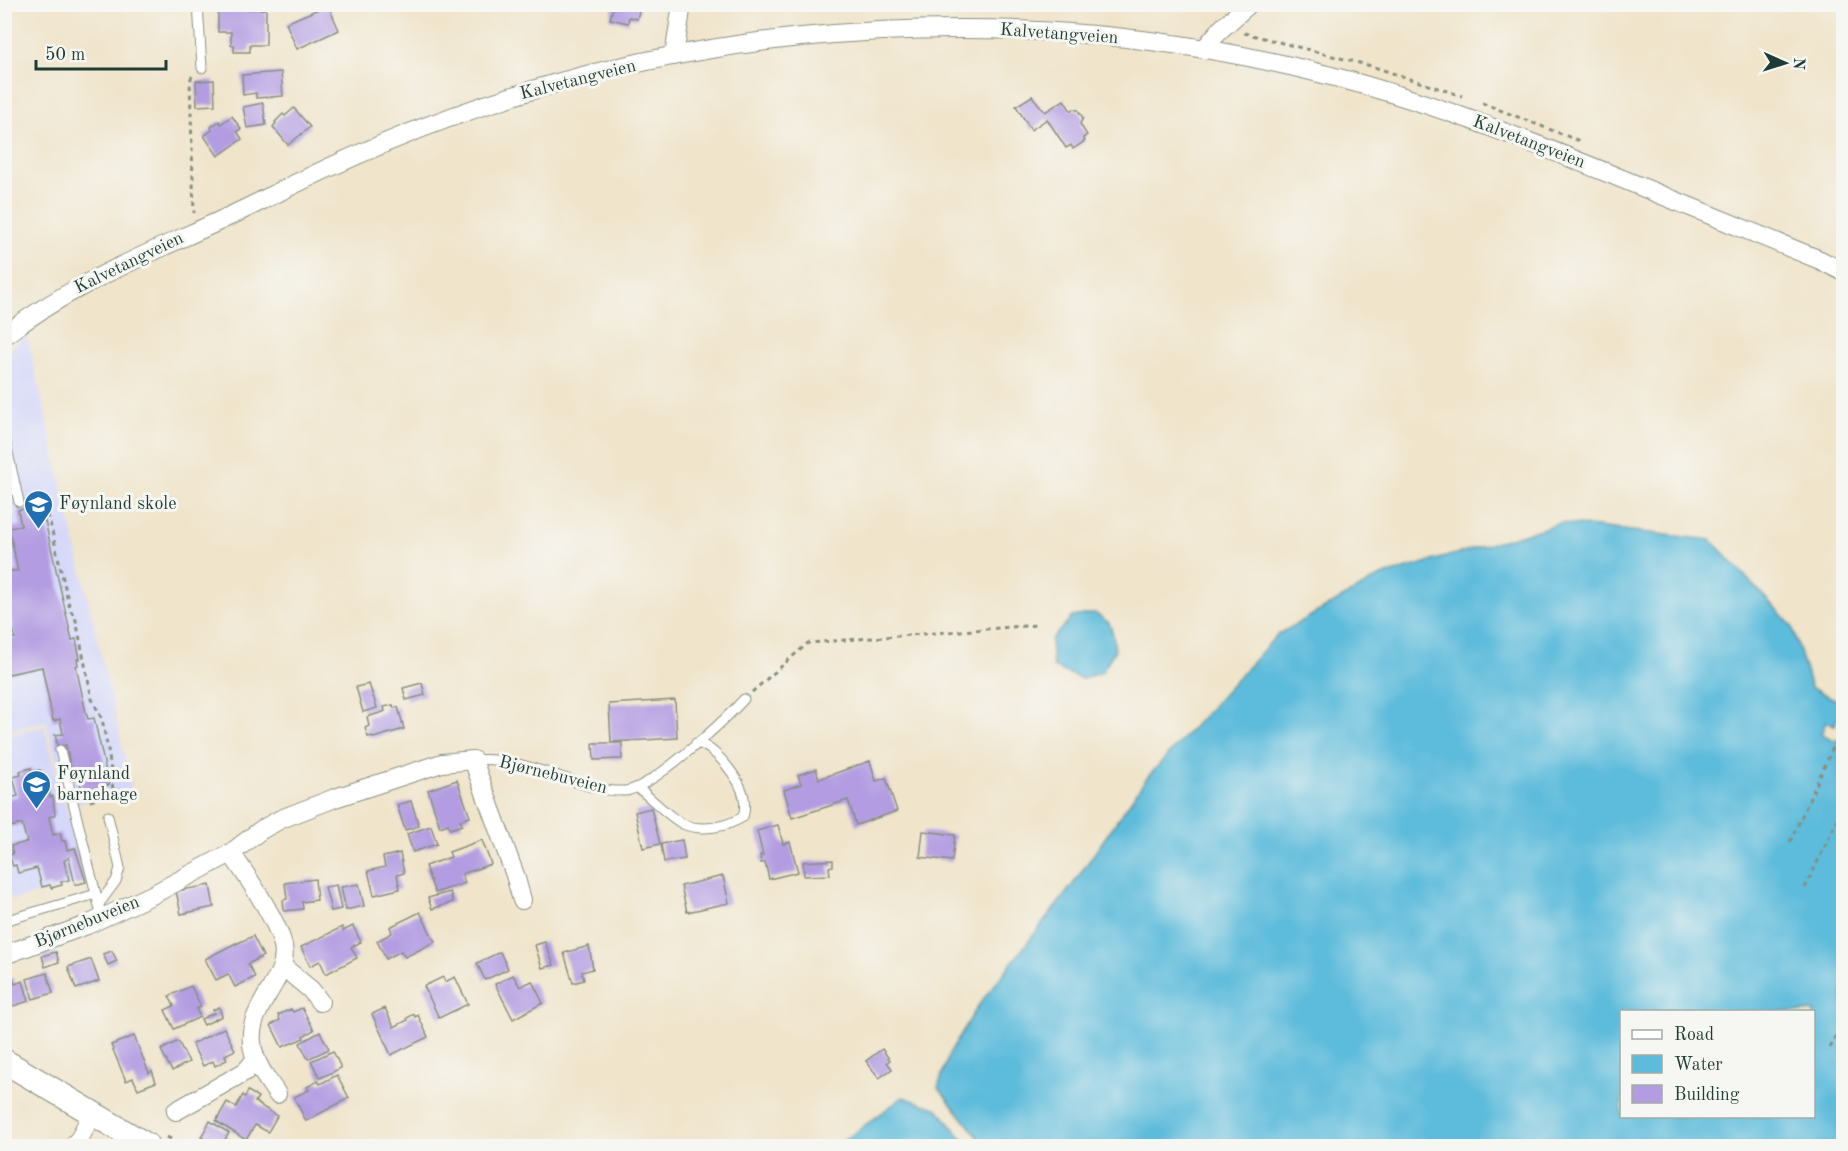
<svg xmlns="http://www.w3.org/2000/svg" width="1848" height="1151" viewBox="0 0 1848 1151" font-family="'Old Standard TT',serif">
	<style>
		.built { fill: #d5d8f9 }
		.water { fill: #5dbbdb; stroke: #3e7c88; stroke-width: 1.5; fill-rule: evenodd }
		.building { fill: #b39ce2 }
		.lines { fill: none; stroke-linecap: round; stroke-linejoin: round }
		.service-casing { stroke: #88907f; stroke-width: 11 }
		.minor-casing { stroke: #88907f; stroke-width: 20 }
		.secondary-casing { stroke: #88907f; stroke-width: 26 }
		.path { stroke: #88907f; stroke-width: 3; stroke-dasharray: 4.5 4.5; stroke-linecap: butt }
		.service { stroke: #fff; stroke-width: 9 }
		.minor { stroke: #fff; stroke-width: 18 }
		.secondary { stroke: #fff; stroke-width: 24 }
		.labels { text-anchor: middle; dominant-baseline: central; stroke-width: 6; stroke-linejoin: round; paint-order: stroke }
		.street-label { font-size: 18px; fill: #1f3d34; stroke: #f6f6f2 }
		.poi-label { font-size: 18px; fill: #1f3d34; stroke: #f6f6f2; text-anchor: start }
	</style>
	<rect width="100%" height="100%" fill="#f6f6f2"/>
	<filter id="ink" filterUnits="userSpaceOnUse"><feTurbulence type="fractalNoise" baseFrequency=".0167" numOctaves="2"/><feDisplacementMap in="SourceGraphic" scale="12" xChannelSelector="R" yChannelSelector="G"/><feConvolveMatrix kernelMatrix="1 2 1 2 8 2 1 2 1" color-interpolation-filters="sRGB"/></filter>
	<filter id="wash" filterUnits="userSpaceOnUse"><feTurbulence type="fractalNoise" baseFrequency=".008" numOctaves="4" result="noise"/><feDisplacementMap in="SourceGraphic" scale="24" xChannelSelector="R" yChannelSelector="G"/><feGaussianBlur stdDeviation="1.35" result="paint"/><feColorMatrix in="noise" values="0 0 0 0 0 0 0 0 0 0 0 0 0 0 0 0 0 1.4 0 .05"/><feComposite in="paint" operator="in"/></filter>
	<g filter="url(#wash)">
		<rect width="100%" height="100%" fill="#f0e4ca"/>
		<!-- built -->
		<g class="built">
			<path d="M 27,335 L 132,788 L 69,807 L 46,721 L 5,732 L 5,353 Z"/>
			<path d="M 44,726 L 87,882 L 13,900 L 5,888 L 5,736 Z"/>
		</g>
		<!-- water -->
		<g class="water">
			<path d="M 1561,523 L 1711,540 L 1792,626 L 1811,688 L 1843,703 L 1835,725 L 1826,722 L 1821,734 L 1839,742 L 1843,733 L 1843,1146 L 985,1146 L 938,1087 L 949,1054 L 978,1006 L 1071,887 L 1146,779 L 1277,635 L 1381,576 ZM 1622,1012 L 1814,1012 L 1814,1116 L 1622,1116 Z"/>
			<path d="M 1095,613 L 1109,623 L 1113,634 L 1115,650 L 1102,672 L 1082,679 L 1053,667 L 1051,640 L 1072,617 Z"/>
			<path d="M 903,1097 L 938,1109 L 968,1146 L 837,1146 Z"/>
		</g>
		<g id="blocks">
			<!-- building -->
			<g class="building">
				<path d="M 614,4 L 641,4 L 637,19 L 629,17 L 628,23 L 610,19 Z"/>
				<path d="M 328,5 L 339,30 L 297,49 L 286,23 Z"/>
				<path d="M 218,9 L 266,9 L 266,45 L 250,45 L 250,52 L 234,52 L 234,45 L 231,45 L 231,32 L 218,32 Z"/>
				<path d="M 281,72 L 283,96 L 256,98 L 256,93 L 243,95 L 242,75 Z"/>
				<path d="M 214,80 L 215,105 L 197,106 L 196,81 Z"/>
				<path d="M 1032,96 L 1045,112 L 1064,100 L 1071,111 L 1073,109 L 1078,110 L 1083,118 L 1080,124 L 1087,135 L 1083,138 L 1085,141 L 1073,149 L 1071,145 L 1066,148 L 1047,119 L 1031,130 L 1016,106 Z"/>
				<path d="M 263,103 L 266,125 L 247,128 L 243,107 Z"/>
				<path d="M 294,108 L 310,127 L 288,145 L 273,127 L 276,123 L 275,122 L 283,114 L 285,116 Z"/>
				<path d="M 232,116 L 241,129 L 237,131 L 242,139 L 218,156 L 204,136 L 212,130 L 211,127 L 219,121 L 221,124 Z"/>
				<path d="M 29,508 L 33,523 L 45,521 L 72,640 L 76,639 L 80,659 L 77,659 L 78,665 L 76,666 L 86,713 L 88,719 L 94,718 L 109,785 L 82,791 L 79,778 L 73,779 L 66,745 L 58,747 L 55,735 L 63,734 L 60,719 L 53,721 L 42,667 L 4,675 L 4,641 L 15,638 L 7,601 L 4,601 L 4,571 L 18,571 L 9,528 L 21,526 L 18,510 Z"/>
				<path d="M 422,683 L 425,695 L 406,700 L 403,688 Z"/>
				<path d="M 369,684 L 377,708 L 363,712 L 356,687 Z"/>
				<path d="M 675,700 L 677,738 L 611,742 L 609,704 Z"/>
				<path d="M 393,705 L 394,708 L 398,707 L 404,729 L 373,738 L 372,736 L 368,737 L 365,728 L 369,726 L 367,717 L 383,712 L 385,711 L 384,707 Z"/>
				<path d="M 593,743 L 622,743 L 622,759 L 594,760 Z"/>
				<path d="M 870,761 L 876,781 L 886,778 L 897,811 L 856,825 L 848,800 L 792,818 L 784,790 L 801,784 L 798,775 L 816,769 L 819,779 Z"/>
				<path d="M 31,768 L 32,772 L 40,770 L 45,789 L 48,788 L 50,797 L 53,796 L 55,815 L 49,817 L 53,835 L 60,833 L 62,841 L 65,841 L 67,850 L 75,848 L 86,882 L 75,885 L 69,857 L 64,861 L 69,880 L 61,882 L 62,885 L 51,888 L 50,885 L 42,887 L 37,868 L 18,873 L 16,865 L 13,866 L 9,855 L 13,854 L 11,846 L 27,842 L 22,824 L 6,828 L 4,800 L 18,796 L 13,777 L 21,775 L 20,771 Z"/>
				<path d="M 457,780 L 470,817 L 460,820 L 462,825 L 450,829 L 448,824 L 440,827 L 428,790 Z"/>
				<path d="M 411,801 L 419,826 L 405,830 L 397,805 Z"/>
				<path d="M 651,808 L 660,844 L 643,848 L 635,812 Z"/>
				<path d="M 778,825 L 783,844 L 790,842 L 798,872 L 769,879 L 765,862 L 761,863 L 760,855 L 763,855 L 757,831 Z"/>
				<path d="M 431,826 L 437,844 L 413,852 L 407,834 Z"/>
				<path d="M 923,831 L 955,835 L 952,861 L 920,857 Z"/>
				<path d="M 482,840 L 491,864 L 462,874 L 465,883 L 435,893 L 425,866 L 451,857 L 449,852 Z"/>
				<path d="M 682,840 L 685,859 L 664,862 L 661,844 Z"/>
				<path d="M 400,853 L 404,873 L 397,875 L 400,889 L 374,895 L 368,871 L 385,867 L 383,857 Z"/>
				<path d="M 833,860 L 833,866 L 829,867 L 830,875 L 804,876 L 803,862 Z"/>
				<path d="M 723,876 L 729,903 L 687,912 L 681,886 Z"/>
				<path d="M 315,879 L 317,900 L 302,902 L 303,909 L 284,911 L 283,900 L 287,899 L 285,883 Z"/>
				<path d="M 359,884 L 364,906 L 346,910 L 341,887 Z"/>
				<path d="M 210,885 L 214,907 L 181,914 L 176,891 Z"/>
				<path d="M 336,885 L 341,909 L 331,911 L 325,887 Z"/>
				<path d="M 450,892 L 453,902 L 432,909 L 428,898 Z"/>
				<path d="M 420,912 L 435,942 L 405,957 L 401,951 L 386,959 L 377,941 L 392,933 L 390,927 Z"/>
				<path d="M 353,926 L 361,942 L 351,947 L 357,958 L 326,974 L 320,961 L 310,966 L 301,947 L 342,927 L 343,931 Z"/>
				<path d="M 253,936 L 263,956 L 248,964 L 255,977 L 235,987 L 228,974 L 216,980 L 205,959 L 236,943 L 236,944 Z"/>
				<path d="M 545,942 L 554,965 L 542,968 L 535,945 Z"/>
				<path d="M 589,946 L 593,969 L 582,972 L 584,980 L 573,983 L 564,953 Z"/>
				<path d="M 112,951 L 117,961 L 108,965 L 103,954 Z"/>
				<path d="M 56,952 L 59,962 L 45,967 L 42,956 Z"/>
				<path d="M 500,952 L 508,969 L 485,980 L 477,963 Z"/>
				<path d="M 91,959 L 99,981 L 76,989 L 68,967 Z"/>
				<path d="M 47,973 L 53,993 L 33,999 L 27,979 Z"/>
				<path d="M 513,975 L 520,987 L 532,981 L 543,1003 L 513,1019 L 495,984 Z"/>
				<path d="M 443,977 L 445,982 L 455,977 L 468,1004 L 439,1018 L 424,986 Z"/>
				<path d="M 13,978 L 15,984 L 23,981 L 29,1001 L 4,1009 L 4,980 Z"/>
				<path d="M 191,986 L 201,1007 L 196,1009 L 200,1017 L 174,1029 L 165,1010 L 174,1006 L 169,996 Z"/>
				<path d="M 219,1007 L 222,1016 L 204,1025 L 201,1019 L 214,1013 L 213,1010 Z"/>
				<path d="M 302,1008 L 314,1030 L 303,1036 L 304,1038 L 282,1047 L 271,1025 L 280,1020 L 278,1015 L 291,1009 L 293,1012 Z"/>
				<path d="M 385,1008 L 394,1027 L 408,1020 L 407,1018 L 414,1014 L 415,1017 L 418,1015 L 428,1037 L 391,1055 L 372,1014 Z"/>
				<path d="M 224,1028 L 235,1050 L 225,1055 L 227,1060 L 215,1066 L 213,1061 L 203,1066 L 192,1044 Z"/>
				<path d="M 320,1032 L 329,1049 L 308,1059 L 300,1043 Z"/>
				<path d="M 134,1036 L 149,1073 L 152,1071 L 156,1082 L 138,1089 L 133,1078 L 126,1081 L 111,1045 Z"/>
				<path d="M 178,1041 L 189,1062 L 172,1071 L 161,1050 Z"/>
				<path d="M 882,1049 L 890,1060 L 887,1062 L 892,1069 L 879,1078 L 866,1061 Z"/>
				<path d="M 333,1051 L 341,1068 L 320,1078 L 311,1061 Z"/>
				<path d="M 337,1075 L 349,1098 L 306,1121 L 294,1097 L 309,1090 L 307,1087 L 318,1081 L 320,1084 Z"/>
				<path d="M 248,1091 L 258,1097 L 255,1102 L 277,1116 L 268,1132 L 255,1125 L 246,1140 L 216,1121 L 227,1102 L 236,1107 L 243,1095 L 245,1097 Z"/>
				<path d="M 210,1121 L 229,1133 L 221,1146 L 210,1146 L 202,1142 L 204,1139 L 201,1137 Z"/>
			</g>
		</g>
	</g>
	<g filter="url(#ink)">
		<use href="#blocks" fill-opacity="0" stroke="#88907f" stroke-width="1.5"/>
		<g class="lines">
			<defs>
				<g id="service">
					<path d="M 198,4 L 202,68"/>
					<path d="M 4,435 L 19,502"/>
					<path d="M 60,750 L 102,918"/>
					<path d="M 473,760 C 502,757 530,767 558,776 C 579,783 602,792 625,791 C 651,789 724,721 744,699"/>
					<path d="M 638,788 C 650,797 670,818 683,824 C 702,832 726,827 743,817 C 745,811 745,805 744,798 C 741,780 715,746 696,743"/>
					<path d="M 99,904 L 116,881 L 120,868 L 108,816"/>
					<path d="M 4,921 L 96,894"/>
				</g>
				<g id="minor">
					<path d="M 1204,49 L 1221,29 L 1249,4"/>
					<path d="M 674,56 L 682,4"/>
					<path d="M 4,336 C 81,276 173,245 259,202 C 344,158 434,120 526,92 C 777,16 1061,8 1315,72 C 1418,97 1517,136 1615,176 C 1683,204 1752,232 1820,260 L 1844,272"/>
					<path d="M 231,853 C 245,873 279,923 283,946 C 291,984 236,1010 256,1059 C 260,1071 270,1083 277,1094"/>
					<path d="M 4,955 L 87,925 L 152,895 L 231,853 L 261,830 L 281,819 L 335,798 L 442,763 L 473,760 L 515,875 L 522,900"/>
					<path d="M 282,966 L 311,990 L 320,1002"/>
					<path d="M 176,1111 L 246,1071 L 256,1059"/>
					<path d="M 73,1146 L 80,1138 L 92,1113"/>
				</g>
				<path id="secondary" d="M 4,1061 L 148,1146"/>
			</defs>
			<!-- service casing -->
			<use href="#service" class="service-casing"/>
			<!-- minor casing -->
			<use href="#minor" class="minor-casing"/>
			<!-- secondary casing -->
			<use href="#secondary" class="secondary-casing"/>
			<!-- path -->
			<g class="path">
				<path d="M 1244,33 L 1371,66 L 1462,96"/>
				<path d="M 192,76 L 190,81 L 194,213"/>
				<path d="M 1482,103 L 1582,142"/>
				<path d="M 32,506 L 41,508 L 49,518 L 70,609 L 76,620 L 92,699 L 102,719 L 109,755 L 113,790 L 87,803"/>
				<path d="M 752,692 L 808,643 L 1037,625"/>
				<path d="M 1790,842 L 1836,741"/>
				<path d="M 1805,888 L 1844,806"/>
				<path d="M 1830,1048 L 1844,1017"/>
				<path d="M 167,1137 L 184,1146"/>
			</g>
			<!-- service -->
			<use href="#service" class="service"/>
			<!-- minor -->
			<use href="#minor" class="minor"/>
			<!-- secondary -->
			<use href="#secondary" class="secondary"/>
		</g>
	</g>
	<!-- icons -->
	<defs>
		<symbol id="school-pin" viewBox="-11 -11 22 30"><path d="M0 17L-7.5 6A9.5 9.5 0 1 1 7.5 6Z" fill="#1f6fb2" stroke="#f6f6f2"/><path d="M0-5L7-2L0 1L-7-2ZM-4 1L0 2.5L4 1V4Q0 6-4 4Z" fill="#fff"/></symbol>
	</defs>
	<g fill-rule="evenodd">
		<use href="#school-pin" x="22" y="488" width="33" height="45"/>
		<use href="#school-pin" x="20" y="768" width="33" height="45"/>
	</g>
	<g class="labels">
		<!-- street labels -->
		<g class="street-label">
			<text transform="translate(1059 34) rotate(4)">Kalvetangveien</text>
			<text transform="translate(578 80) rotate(-14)">Kalvetangveien</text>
			<text transform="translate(1529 142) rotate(21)">Kalvetangveien</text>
			<text transform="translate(129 263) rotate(-26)">Kalvetangveien</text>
			<text transform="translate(553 775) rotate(14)">Bjørnebuveien</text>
			<text transform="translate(87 922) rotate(-22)">Bjørnebuveien</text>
		</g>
		<!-- poi labels -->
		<g class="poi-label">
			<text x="59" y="504">Føynland skole</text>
			<text x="57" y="774">Føynland<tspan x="57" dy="21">barnehage</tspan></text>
		</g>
	</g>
	<!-- margin -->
	<rect width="1848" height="1151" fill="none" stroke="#f6f6f2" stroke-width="24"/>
	<!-- legend -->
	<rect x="1620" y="1010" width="195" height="108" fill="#f6f6f2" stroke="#a0aca6" stroke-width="1.5"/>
	<rect x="1632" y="1030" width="30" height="9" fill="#ffffff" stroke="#a0aca6" stroke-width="1.5"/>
	<text x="1674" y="1040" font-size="18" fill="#1f3d34">Road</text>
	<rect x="1632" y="1055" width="30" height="18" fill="#5dbbdb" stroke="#a0aca6" stroke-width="1.5"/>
	<text x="1674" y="1070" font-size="18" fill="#1f3d34">Water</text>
	<rect x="1632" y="1085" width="30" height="18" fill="#b39ce2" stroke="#a0aca6" stroke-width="1.5"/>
	<text x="1674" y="1100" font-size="18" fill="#1f3d34">Building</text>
	<!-- north arrow -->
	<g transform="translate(1785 63) rotate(93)" stroke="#f6f6f2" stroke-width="4.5" paint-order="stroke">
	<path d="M0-4.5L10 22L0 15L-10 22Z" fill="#1f3d34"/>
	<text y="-9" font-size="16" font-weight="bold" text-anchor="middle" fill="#1f3d34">N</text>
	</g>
	<!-- scale -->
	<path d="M36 60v9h130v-9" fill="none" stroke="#1f3d34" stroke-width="3"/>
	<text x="45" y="60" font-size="18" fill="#1f3d34" stroke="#f6f6f2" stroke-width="4.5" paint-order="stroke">50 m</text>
</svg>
